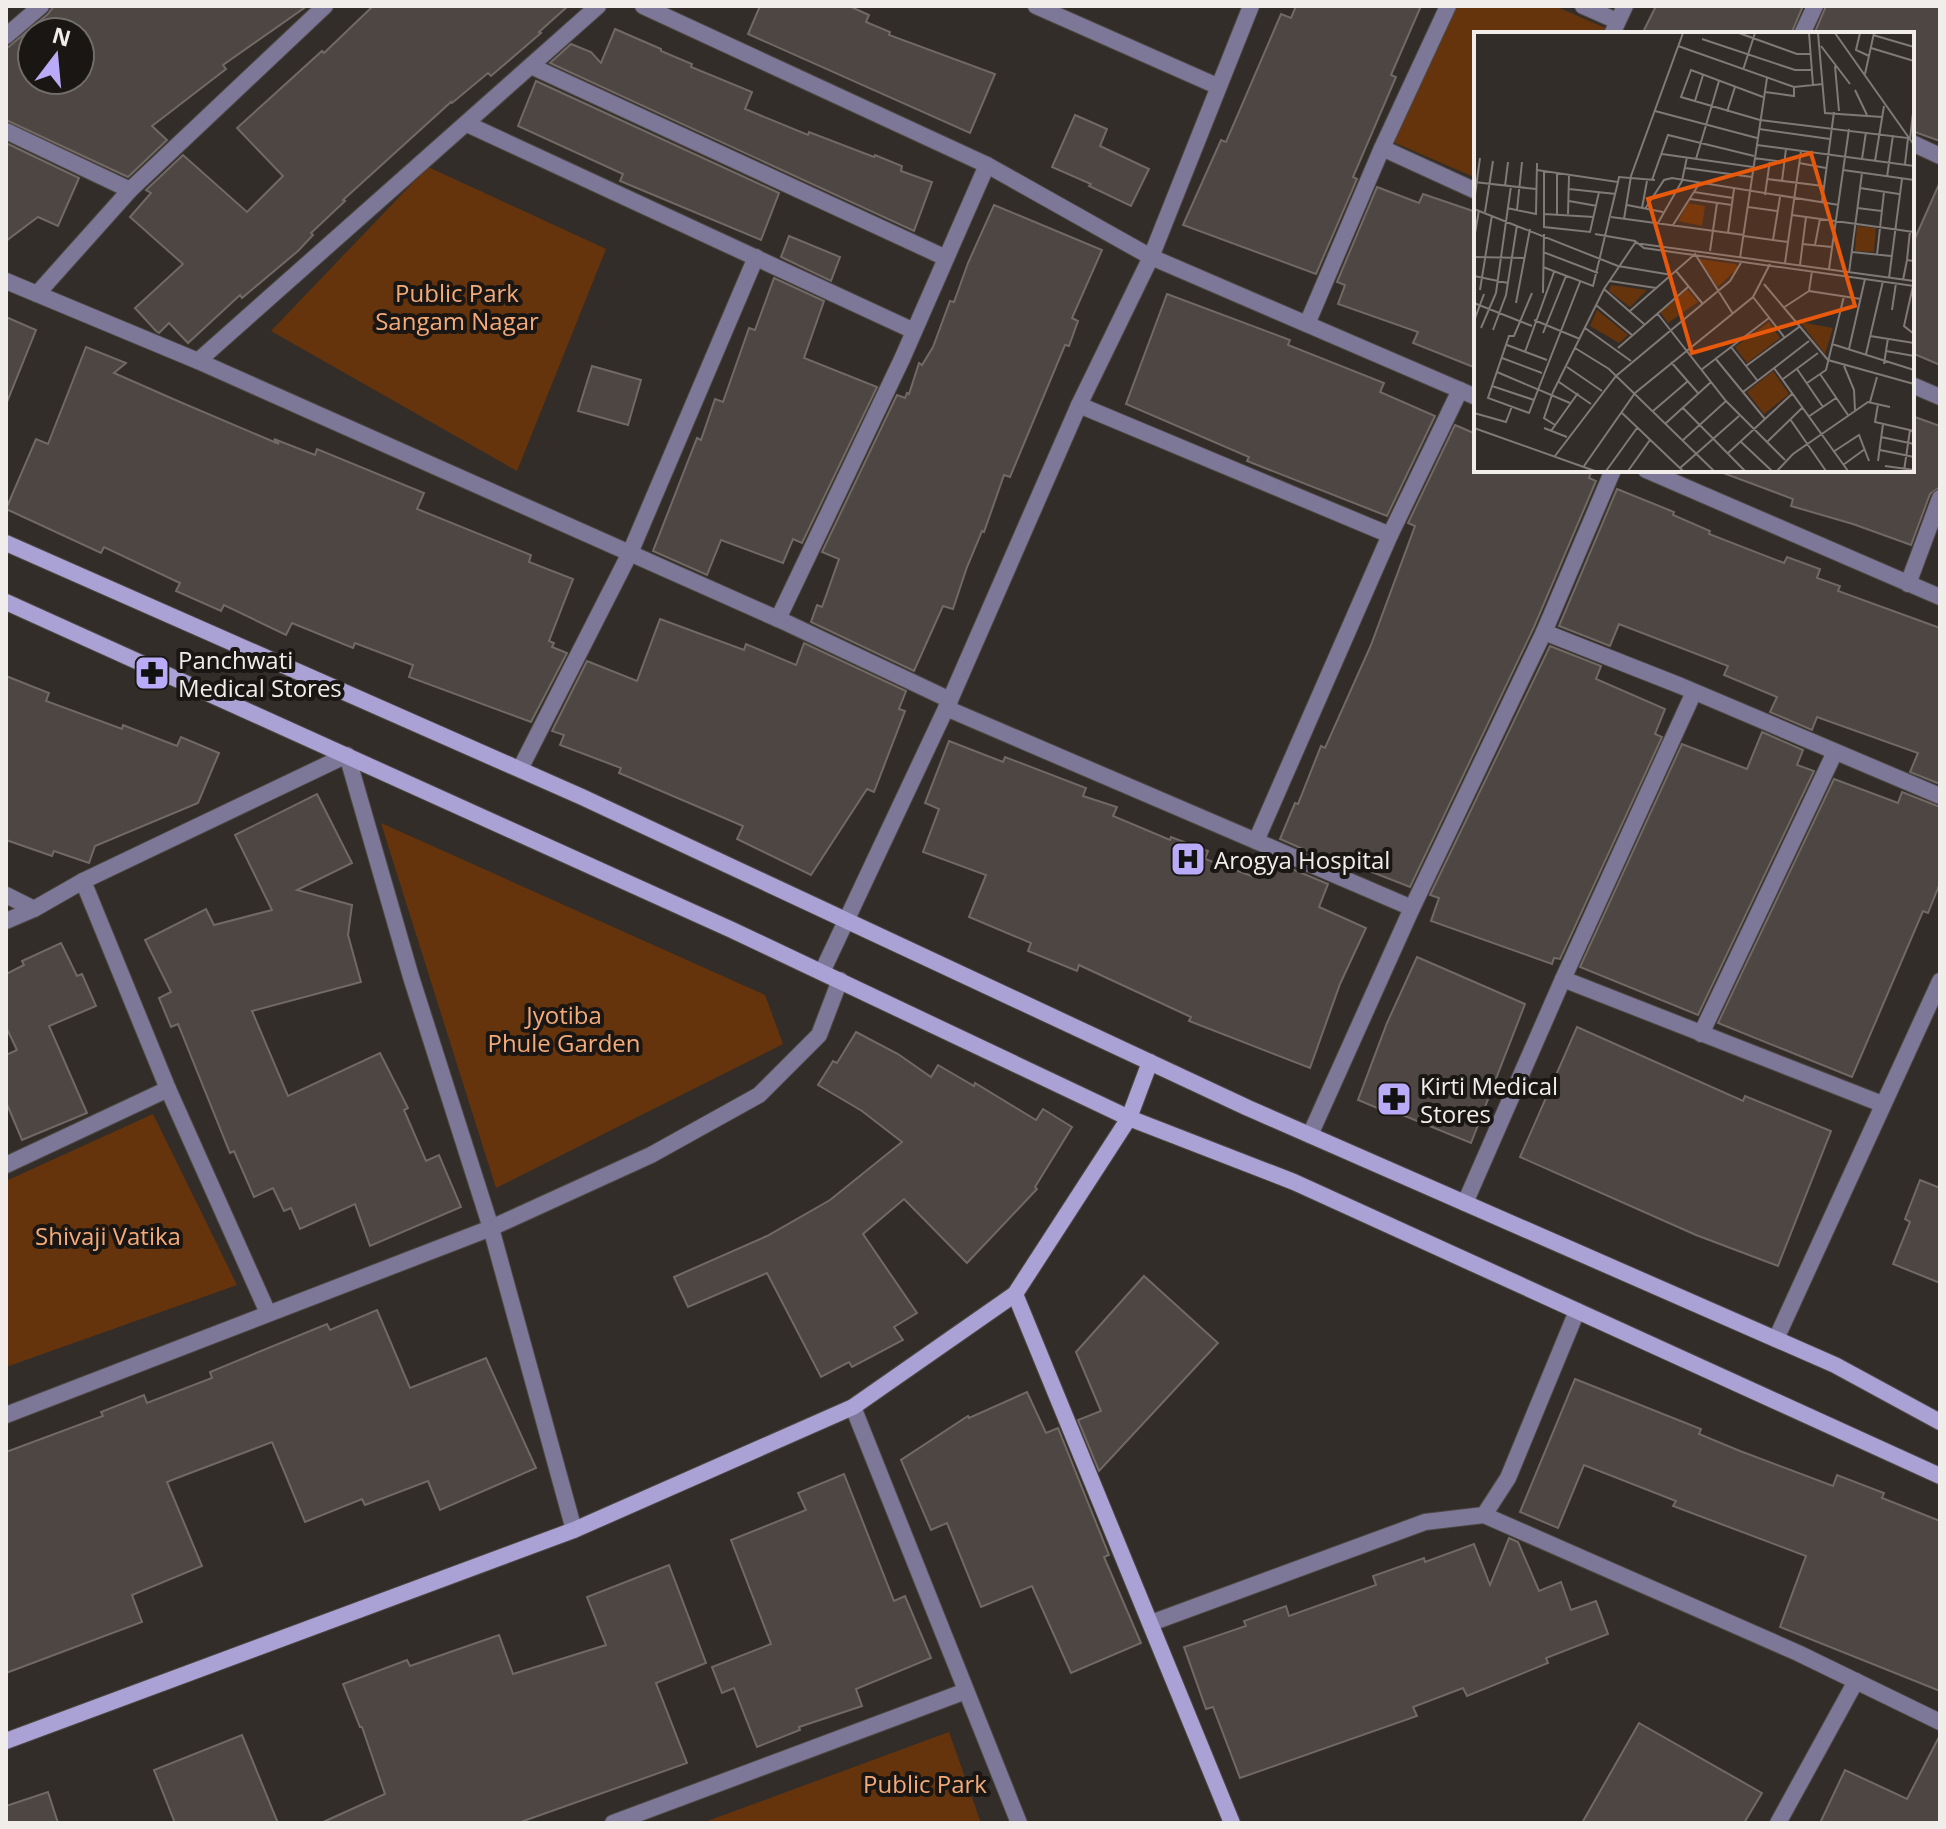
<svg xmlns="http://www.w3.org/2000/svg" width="1946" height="1829" viewBox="0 0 1946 1829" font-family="'Open Sans',sans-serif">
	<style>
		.green { fill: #65340c }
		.building { fill: #4d4642; stroke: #706965; stroke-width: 2; fill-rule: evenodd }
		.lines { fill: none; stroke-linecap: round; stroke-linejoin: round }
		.street-casing { stroke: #4e4844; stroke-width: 18 }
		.secondary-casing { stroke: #4e4844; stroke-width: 18 }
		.street { stroke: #7d7898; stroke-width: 16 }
		.secondary { stroke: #aaa2d4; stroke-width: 16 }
		.labels { text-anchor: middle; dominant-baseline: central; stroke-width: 8; stroke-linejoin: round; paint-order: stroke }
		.park-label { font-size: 24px; fill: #f5ab79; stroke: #191614 }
		.poi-label { font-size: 24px; fill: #f1edeb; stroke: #191614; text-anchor: start }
		.inset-road { fill: none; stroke: #7f7a77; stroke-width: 2 }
		.view { fill: #e8590c; fill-opacity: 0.15; stroke: #e8590c; stroke-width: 4 }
		.inset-edge { fill: none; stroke: #f1edeb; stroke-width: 4 }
	</style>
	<rect width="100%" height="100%" fill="#332d29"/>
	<!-- green -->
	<g class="green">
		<path d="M 1453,6 L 1555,6 L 1610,30 L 1608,34 L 1476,34 L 1476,178 L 1393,142 Z"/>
		<path d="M 428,167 L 606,249 L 517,471 L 271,331 Z"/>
		<path d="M 381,823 L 765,995 L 783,1044 L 496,1188 Z"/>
		<path d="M 153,1114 L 237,1285 L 6,1367 L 6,1181 Z"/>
		<path d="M 949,1732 L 981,1823 L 702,1823 Z"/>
	</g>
	<!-- building -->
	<g class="building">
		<path d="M 54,6 L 307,6 L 223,65 L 226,69 L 152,126 L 167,140 L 128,177 L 6,120 L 6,49 L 48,14 ZM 32,32 L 80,32 L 80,80 L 32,80 Z"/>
		<path d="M 373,6 L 568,6 L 539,32 L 541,33 L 491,76 L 488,73 L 452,103 L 451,102 L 343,200 L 345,201 L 311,233 L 313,235 L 298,251 L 242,298 L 240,295 L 188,343 L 169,323 L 159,333 L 156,331 L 135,308 L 183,264 L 130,217 L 151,193 L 146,190 L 183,155 L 247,212 L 283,176 L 237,128 L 322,51 L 324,53 Z"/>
		<path d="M 760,6 L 849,6 L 869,15 L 866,22 L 890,32 L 889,35 L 995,74 L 970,133 L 748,34 Z"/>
		<path d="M 1296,6 L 1421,6 L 1391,75 L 1396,77 L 1353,177 L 1357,179 L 1316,274 L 1183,225 L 1221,140 L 1226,142 L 1281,14 L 1291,18 Z"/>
		<path d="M 1656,6 L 1803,6 L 1791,34 L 1642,34 Z"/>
		<path d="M 1826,6 L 1940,6 L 1940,141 L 1912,131 L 1912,34 L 1814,34 Z"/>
		<path d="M 615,29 L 661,49 L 661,51 L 692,64 L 691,67 L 752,92 L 745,109 L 808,135 L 809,132 L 874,157 L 875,155 L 902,166 L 901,171 L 932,182 L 914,231 L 550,63 L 571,44 L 591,52 L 601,63 Z"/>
		<path d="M 536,81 L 779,193 L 761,240 L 620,181 L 623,174 L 518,126 Z"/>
		<path d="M 1075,115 L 1107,129 L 1100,146 L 1149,169 L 1131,206 L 1089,186 L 1091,184 L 1052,167 Z"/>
		<path d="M 6,143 L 79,178 L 58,226 L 38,217 L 6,241 Z"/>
		<path d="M 1940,182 L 1940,365 L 1912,353 L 1912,245 Z"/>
		<path d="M 1377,187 L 1419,203 L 1423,194 L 1476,212 L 1476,368 L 1413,343 L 1418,332 L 1338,304 L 1345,285 L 1337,282 Z"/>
		<path d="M 994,205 L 1102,250 L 1072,318 L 1078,321 L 1069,346 L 1065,345 L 1010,477 L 1004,475 L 984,532 L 982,531 L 967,567 L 953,609 L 943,606 L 914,671 L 811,622 L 817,605 L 822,607 L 839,559 L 822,552 L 897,395 L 905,398 L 907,393 L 909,394 L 919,363 L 922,365 L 933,347 L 950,301 L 954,302 L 968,263 Z"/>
		<path d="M 789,236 L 840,257 L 831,281 L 781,257 Z"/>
		<path d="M 774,278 L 824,301 L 804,358 L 877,387 L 802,543 L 793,539 L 783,563 L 721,540 L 707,575 L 653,551 L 697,438 L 701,440 L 715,399 L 723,402 L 749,328 L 755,330 Z"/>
		<path d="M 1167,294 L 1290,340 L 1288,345 L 1384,383 L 1380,392 L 1435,416 L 1387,516 L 1247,461 L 1249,457 L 1126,404 Z"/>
		<path d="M 6,317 L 36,330 L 7,402 L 6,402 Z"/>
		<path d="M 86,347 L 126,363 L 114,373 L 180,402 L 279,444 L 274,439 L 315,455 L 317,449 L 424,493 L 417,509 L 531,555 L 529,562 L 573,579 L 549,641 L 554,643 L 552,647 L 567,653 L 531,722 L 409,677 L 413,665 L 355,643 L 353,648 L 292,623 L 286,635 L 224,605 L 221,611 L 176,591 L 180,583 L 104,547 L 101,553 L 6,509 L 36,439 L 48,444 Z"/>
		<path d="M 592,366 L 641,380 L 628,425 L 578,411 Z"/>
		<path d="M 1912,416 L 1940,426 L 1940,487 L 1930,494 L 1911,545 L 1853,524 L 1791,506 L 1793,499 L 1723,473 L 1724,470 L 1912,470 Z"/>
		<path d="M 1455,425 L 1476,434 L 1476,470 L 1592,470 L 1589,478 L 1596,481 L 1534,627 L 1410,887 L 1339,859 L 1337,864 L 1280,839 L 1295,803 L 1298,804 L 1321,746 L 1325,748 L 1371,645 L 1415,526 L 1408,523 Z"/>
		<path d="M 1617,489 L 1674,512 L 1673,515 L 1710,531 L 1709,534 L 1784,563 L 1787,557 L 1820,569 L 1817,578 L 1840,586 L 1838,591 L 1940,628 L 1940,784 L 1910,772 L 1918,753 L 1817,717 L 1812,730 L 1770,712 L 1777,697 L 1724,675 L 1728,666 L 1619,624 L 1610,646 L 1559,626 Z"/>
		<path d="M 660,619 L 744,650 L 746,644 L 796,665 L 804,643 L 906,691 L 899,709 L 905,711 L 874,792 L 867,789 L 811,875 L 737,839 L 743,826 L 619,773 L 621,768 L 560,745 L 564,735 L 552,731 L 587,661 L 637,681 Z"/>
		<path d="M 1550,646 L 1601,666 L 1596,679 L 1665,709 L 1655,734 L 1662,737 L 1560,959 L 1554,958 L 1552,964 L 1431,921 L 1439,898 L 1430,895 Z"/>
		<path d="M 6,676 L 49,693 L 46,701 L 122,729 L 123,725 L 177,746 L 181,737 L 219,753 L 198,803 L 95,846 L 89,863 L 54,851 L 52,856 L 6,840 Z"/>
		<path d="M 1762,732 L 1803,750 L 1797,765 L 1814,771 L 1698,1015 L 1580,967 L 1682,744 L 1747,769 Z"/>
		<path d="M 949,741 L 1003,762 L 1005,757 L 1086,788 L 1083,796 L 1117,807 L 1113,816 L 1170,840 L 1171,837 L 1208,851 L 1205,859 L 1257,878 L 1260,870 L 1266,873 L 1271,860 L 1328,884 L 1319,907 L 1366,928 L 1340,984 L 1310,1068 L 1189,1021 L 1191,1017 L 1079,965 L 1077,971 L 1028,951 L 1031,943 L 969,917 L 986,875 L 923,852 L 939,809 L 925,803 Z"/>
		<path d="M 1834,779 L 1898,803 L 1902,792 L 1940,807 L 1940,883 L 1928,913 L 1923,911 L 1852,1077 L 1718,1023 Z"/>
		<path d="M 317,794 L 352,863 L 297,890 L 352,905 L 348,935 L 361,982 L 252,1011 L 288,1096 L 380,1053 L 408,1108 L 404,1110 L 426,1161 L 439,1155 L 461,1207 L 370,1246 L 355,1204 L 300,1229 L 291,1208 L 284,1211 L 273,1188 L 254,1197 L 234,1151 L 230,1153 L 178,1024 L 171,1027 L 159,998 L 171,992 L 145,940 L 206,909 L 214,925 L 272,910 L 235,835 Z"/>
		<path d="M 61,943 L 77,976 L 82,974 L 96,1006 L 49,1026 L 87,1113 L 22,1140 L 6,1102 L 6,1055 L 17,1050 L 6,1027 L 6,974 L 24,965 L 22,961 Z"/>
		<path d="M 1417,957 L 1525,1004 L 1471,1143 L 1383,1107 L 1382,1110 L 1358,1100 L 1387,1023 Z"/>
		<path d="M 1577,1027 L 1743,1101 L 1745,1096 L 1831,1131 L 1778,1266 L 1696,1235 L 1520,1157 Z"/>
		<path d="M 856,1032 L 898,1054 L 931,1077 L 938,1065 L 974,1086 L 975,1083 L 1036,1120 L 1043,1109 L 1072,1127 L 1035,1187 L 1037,1189 L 967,1263 L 904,1199 L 863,1234 L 917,1313 L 894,1327 L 903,1340 L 852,1367 L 849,1362 L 821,1377 L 767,1273 L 688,1307 L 674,1277 L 767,1236 L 830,1200 L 902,1142 L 862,1111 L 818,1085 L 833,1061 L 837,1063 Z"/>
		<path d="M 1920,1180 L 1940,1188 L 1940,1283 L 1893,1264 L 1910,1222 L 1905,1219 Z"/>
		<path d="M 1144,1276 L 1218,1343 L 1099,1471 L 1078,1420 L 1101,1411 L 1076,1352 Z"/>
		<path d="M 377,1310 L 410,1388 L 486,1358 L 536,1468 L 440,1510 L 428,1481 L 365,1505 L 362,1499 L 305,1522 L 272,1442 L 177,1478 L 167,1482 L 202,1566 L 132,1595 L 142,1622 L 6,1673 L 6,1452 L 103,1416 L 101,1412 L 144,1395 L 147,1403 L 212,1378 L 210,1372 L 327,1324 L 330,1330 Z"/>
		<path d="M 1575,1379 L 1701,1429 L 1699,1434 L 1740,1451 L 1833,1486 L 1837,1475 L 1884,1493 L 1882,1498 L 1940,1521 L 1940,1691 L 1780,1627 L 1806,1556 L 1673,1506 L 1676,1501 L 1584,1465 L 1558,1528 L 1520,1512 Z"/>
		<path d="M 1027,1392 L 1046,1433 L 1058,1428 L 1109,1555 L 1104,1557 L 1141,1643 L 1071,1673 L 1032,1586 L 981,1607 L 947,1523 L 931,1530 L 901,1460 L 968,1416 L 969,1418 Z"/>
		<path d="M 844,1474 L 894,1601 L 905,1596 L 931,1658 L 856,1689 L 862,1706 L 799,1727 L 800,1730 L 757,1747 L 734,1688 L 722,1693 L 712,1667 L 771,1644 L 731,1540 L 806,1510 L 798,1493 Z"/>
		<path d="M 1509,1538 L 1518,1542 L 1539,1591 L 1561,1582 L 1571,1610 L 1596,1601 L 1608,1634 L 1546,1658 L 1548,1663 L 1467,1696 L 1463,1688 L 1413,1707 L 1417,1716 L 1240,1778 L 1213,1707 L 1206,1709 L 1184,1647 L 1246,1626 L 1244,1621 L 1286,1606 L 1289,1616 L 1376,1585 L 1373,1576 L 1424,1558 L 1425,1562 L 1474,1544 L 1490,1585 Z"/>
		<path d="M 669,1565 L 706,1663 L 656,1683 L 687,1763 L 518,1823 L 321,1823 L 385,1794 L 362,1727 L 360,1727 L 343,1684 L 407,1660 L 410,1666 L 499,1635 L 513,1674 L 606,1645 L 587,1597 Z"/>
		<path d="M 1639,1723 L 1762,1793 L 1744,1823 L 1582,1823 Z"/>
		<path d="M 242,1735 L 278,1823 L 175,1823 L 154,1770 Z"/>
		<path d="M 1940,1735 L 1940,1823 L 1820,1823 L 1845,1770 L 1907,1799 Z"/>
		<path d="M 48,1792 L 58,1823 L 6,1823 L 6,1806 Z"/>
	</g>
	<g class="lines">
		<defs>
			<g id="street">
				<path d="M 643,6 L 987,165 L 1151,257 L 1476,397"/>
				<path d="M 1036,6 L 1217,86"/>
				<path d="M 1583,6 L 1617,21"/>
				<path d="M 1612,34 L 1625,6"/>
				<path d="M 1802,34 L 1815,6"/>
				<path d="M 6,36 L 41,6"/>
				<path d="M 531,66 L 946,258"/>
				<path d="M 467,124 L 914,331"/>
				<path d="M 6,131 L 130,190"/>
				<path d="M 1912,143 L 1940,156"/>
				<path d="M 1382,148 L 1476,191"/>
				<path d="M 6,281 L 198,361 L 787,623 L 950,700"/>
				<path d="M 37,294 L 130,190 L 325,6"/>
				<path d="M 1307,324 L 1382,148 L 1448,6"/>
				<path d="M 198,361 L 598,6"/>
				<path d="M 1912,385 L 1940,397"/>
				<path d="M 1079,405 L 1390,535"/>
				<path d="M 1646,470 L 1940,597"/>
				<path d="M 1908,584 L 1940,498"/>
				<path d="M 778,619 L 902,359 L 987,165"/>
				<path d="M 1544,632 L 1681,686 L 1940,796"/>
				<path d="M 946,708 L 1412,908"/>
				<path d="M 520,769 L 630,553 L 756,257"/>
				<path d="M 1256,841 L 1390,535 L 1460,390"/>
				<path d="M 83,881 L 168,1089 L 268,1313"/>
				<path d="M 6,895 L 34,909"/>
				<path d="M 6,921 L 34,909 L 83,881 L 347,755 L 411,977 L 491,1228 L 574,1530"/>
				<path d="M 822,972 L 950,700 L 1079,405 L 1151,257 L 1251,6"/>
				<path d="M 1563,979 L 1882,1104"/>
				<path d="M 1701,1034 L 1835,752"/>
				<path d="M 1310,1135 L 1412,908 L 1544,632 L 1613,470"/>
				<path d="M 6,1165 L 168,1089"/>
				<path d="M 1465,1203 L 1563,979 L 1694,692"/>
				<path d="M 1776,1339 L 1940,981"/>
				<path d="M 853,1407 L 1019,1823"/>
				<path d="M 6,1415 L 491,1228 L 651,1155 L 759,1095 L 819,1035 L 840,980"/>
				<path d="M 1484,1515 L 1798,1653 L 1940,1722"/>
				<path d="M 1151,1623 L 1425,1522 L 1484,1515 L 1508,1478 L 1577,1311"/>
				<path d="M 613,1823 L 966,1691"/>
				<path d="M 1778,1823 L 1856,1681"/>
			</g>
			<g id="secondary">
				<path d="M 6,543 L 582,797 L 1248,1108 L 1835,1365 L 1940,1422"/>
				<path d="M 6,602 L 732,930 L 1129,1118 L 1294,1182 L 1940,1476"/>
				<path d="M 1015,1294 L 1232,1823"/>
				<path d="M 6,1741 L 574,1530 L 853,1407 L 1015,1294 L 1129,1118 L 1150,1062"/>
			</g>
		</defs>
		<!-- street casing -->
		<use href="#street" class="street-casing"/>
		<!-- secondary casing -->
		<use href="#secondary" class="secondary-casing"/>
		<!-- street -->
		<use href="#street" class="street"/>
		<!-- secondary -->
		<use href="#secondary" class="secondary"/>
	</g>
	<!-- icons -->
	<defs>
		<symbol id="pharmacy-square" viewBox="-11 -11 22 22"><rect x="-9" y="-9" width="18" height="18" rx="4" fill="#b9abf7" stroke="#191614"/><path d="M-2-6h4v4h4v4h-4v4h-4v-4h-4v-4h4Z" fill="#111"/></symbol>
		<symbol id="hospital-square" viewBox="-11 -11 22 22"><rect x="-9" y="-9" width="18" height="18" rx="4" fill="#b9abf7" stroke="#191614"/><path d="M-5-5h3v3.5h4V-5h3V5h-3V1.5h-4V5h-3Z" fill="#111"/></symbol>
	</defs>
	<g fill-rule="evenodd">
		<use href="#pharmacy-square" x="132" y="653" width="40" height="40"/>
		<use href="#hospital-square" x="1168" y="839" width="40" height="40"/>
		<use href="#pharmacy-square" x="1374" y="1079" width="40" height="40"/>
	</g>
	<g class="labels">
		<!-- park labels -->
		<g class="park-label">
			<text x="457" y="292">Public Park<tspan x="457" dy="28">Sangam Nagar</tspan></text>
			<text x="564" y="1014">Jyotiba<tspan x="564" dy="28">Phule Garden</tspan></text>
			<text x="108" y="1235">Shivaji Vatika</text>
			<text x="925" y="1783">Public Park</text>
		</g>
		<!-- poi labels -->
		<g class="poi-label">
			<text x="178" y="659">Panchwati<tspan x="178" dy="28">Medical Stores</tspan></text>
			<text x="1214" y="859">Arogya Hospital</text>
			<text x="1420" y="1085">Kirti Medical<tspan x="1420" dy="28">Stores</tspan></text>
		</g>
	</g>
	<!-- overview -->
	<g transform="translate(1474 32)">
		<rect width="440" height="440" fill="#332d29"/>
		<path d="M 214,171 L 231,174 L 228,194 L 204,189 ZM 383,194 L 402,196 L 400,220 L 381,219 ZM 225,227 L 262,232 L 264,236 L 244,255 ZM 137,253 L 173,258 L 156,275 L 135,259 ZM 213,257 L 224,270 L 194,291 L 186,280 ZM 123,278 L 154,303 L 145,311 L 116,294 ZM 295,290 L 306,306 L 273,331 L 261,315 ZM 326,290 L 359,296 L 351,322 ZM 299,339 L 315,362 L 290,382 L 273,360 Z" fill="#65340c"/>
		<path class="inset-road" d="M 265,1 L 323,22 L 337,22M 335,1 L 339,53M 344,1 L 351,81 L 408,85M 361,1 L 440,113M 386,1 L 382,18 L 395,24M 399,3 L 440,15M 228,7 L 321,38 L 338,38M 204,14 L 320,55 L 349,52M 347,14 L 376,52M 397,16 L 440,29M 361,34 L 365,79M 269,38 L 281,1M 391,42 L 400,1M 381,58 L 393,83M 291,60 L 320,64 L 320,55M 289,65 L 217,38 L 207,65 L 286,88 L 434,106 L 431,132M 221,69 L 229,43M 181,79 L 283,106M 253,80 L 261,55M 285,97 L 356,107M 436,107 L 440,72M 283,113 L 440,134M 188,122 L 279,135M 280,126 L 310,130M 222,127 L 245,49M 388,127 L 392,100M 401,129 L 410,74M 325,131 L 352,136M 211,136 L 278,145M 63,138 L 144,150 L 119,254 L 69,235M 369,138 L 440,148M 70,139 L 70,195 L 116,200 L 125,160M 83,141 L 83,182M 413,145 L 419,103M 293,147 L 349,154M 178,148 L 194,103 L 280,124M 308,149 L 312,117M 0,150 L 62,157M 144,150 L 145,145 L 181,148M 31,154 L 34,130M 386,156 L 425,162M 95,157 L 142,162M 220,160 L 259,166M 291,163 L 296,128M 216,167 L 258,173M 95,169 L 123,174M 0,170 L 6,126M 348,170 L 360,80M 153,173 L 189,180M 274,175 L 303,179M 33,176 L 62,182 L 63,131M 168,176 L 173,149M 383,176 L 408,179M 0,177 L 144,234 L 198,243M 171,177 L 190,148 L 198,146 L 365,173M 43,178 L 48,130M 11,180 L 19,129M 70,182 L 120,185M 94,182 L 95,144M 318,183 L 440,200M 137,185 L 270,203M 150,187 L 157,144 L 209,1M 184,191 L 208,149 L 213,125M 199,193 L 225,152M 254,201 L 260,157M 121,202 L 161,209 L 170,216 L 440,254M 270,204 L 314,210M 0,207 L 5,178M 299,208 L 306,165M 328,212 L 358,215M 341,213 L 346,187M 236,219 L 243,171M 69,220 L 124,241M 378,220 L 417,224M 403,223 L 410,160M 0,225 L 51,226M 266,226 L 293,46M 433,228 L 436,199M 311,231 L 327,119M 326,233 L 332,185M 355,237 L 375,97M 202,239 L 228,271M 375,241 L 388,141M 0,244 L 34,251M 415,246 L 428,147M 429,248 L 433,228 L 440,229M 136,249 L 182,256M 290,252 L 354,328 L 440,352M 439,254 L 430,294 L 440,302M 130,257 L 170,292M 6,258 L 18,183M 335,259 L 387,267M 58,261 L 40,304 L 35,304 L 14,366 L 55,381 L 106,250M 69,261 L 70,202M 279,265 L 311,306M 0,271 L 58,294M 42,271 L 56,197M 122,273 L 158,303M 309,276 L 335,259 L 338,239M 418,278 L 422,251M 156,279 L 221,222 L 259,282M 183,281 L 252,369 L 311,428M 60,288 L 106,307M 0,289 L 10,262M 7,296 L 22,261 L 37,154M 111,296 L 157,329M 19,298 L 32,263 L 43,193M 69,301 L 92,244M 396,304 L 440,311M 358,312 L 440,338M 33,313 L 73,328M 257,315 L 283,348M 101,316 L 135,337 L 240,439M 144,316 L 214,255M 375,317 L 391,247M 412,319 L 440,324M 51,320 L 80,240M 392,322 L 409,249M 28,326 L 68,341M 241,326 L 291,387M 197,330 L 224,361M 410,332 L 414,306M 272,334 L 325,295M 370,334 L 380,358 L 381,378M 93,335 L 128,359M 300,336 L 374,439M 323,337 L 349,375M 227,338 L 295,286M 23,340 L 96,371M 346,342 L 374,383M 309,347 L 344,321M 85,350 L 117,372M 333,351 L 352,338 L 370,264M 18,354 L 60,368M 269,360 L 335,309M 396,370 L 403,345M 404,372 L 401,390 L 440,399M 209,376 L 271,439M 179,379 L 214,349M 147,380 L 209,439M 0,381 L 32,390 L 38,374M 334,385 L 362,366M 316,387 L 352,439M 192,391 L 237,350M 81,393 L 70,386 L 79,360 L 130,257 L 161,211 L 440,249M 0,396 L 121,439M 70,396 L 93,405M 77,399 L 104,361M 407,405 L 440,412M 209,408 L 252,369M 266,409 L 298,439M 293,410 L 328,376M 406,418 L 440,425M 359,420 L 385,403 L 395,429M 253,422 L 318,362M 81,424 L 142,344 L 256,249 L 268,229M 404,429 L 409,392M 369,433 L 391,417M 110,434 L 161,361 L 279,265 L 296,232M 411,434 L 440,438M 206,436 L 265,384M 132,439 L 163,396M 154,439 L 176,408M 303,439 L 319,422 L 394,370 L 416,375M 430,439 L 436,398"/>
		<path class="view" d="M 337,121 L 381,274 L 218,321 L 174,167 Z"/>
		<rect width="440" height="440" class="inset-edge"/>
	</g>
	<!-- border -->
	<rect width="1946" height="1829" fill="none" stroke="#f1edeb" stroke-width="16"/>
	<!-- north arrow -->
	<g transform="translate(56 56) rotate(16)"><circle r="38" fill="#191614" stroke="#6f6c6a" stroke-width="2"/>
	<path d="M0-6L14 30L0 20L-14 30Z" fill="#b9abf7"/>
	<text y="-12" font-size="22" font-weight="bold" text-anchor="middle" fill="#f1edeb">N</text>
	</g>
</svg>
